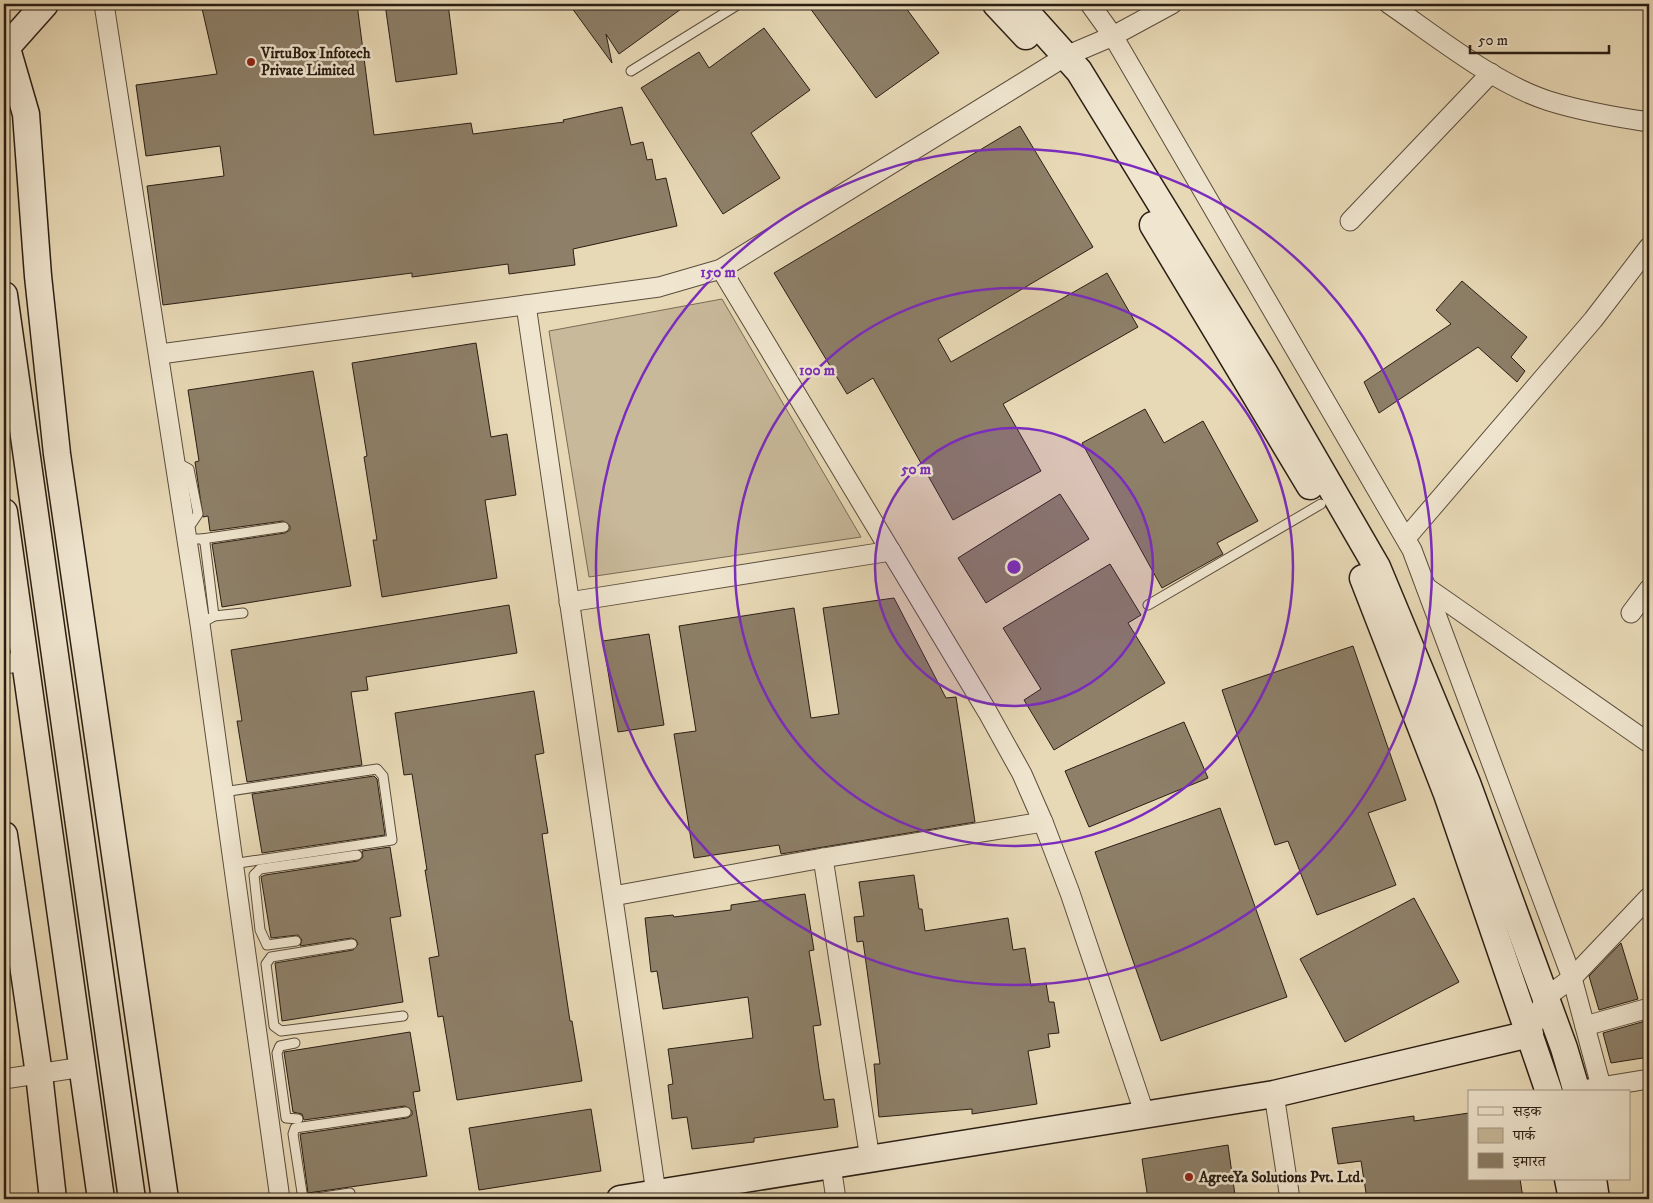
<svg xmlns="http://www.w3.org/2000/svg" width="1653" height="1203" viewBox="0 0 1653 1203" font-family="'IM FELL DW Pica','Noto Serif Devanagari',serif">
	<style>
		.green { fill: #c8b99a; stroke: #796c57 }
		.building { fill: #8d7f68; stroke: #2a1e14 }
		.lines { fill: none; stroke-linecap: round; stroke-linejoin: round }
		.lane-casing { stroke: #5a4d3c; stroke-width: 11 }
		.street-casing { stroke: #5a4d3c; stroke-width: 21 }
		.secondary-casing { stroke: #2a1e14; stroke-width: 29 }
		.lane { stroke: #f0e6d0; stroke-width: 9 }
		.street { stroke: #f0e6d0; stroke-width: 19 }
		.secondary { stroke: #f0e6d0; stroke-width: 26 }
		.ring { fill: none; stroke: #7b2cbf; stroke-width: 2.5 }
		.poi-dot { fill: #8f2418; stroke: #f0e6d0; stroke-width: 2 }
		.labels { text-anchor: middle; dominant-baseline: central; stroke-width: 5; stroke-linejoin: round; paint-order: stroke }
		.poi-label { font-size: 15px; font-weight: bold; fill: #2a1e14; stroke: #f0e6d0; text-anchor: start }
		.centre { fill: #7b2cbf; stroke: #f0e6d0; stroke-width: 2.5 }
		.ring-label { font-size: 15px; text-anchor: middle; font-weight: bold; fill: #7b2cbf; stroke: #f0e6d0; stroke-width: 5; stroke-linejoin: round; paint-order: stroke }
	</style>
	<rect width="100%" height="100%" fill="#e8d9b6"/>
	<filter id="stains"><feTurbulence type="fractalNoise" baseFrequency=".004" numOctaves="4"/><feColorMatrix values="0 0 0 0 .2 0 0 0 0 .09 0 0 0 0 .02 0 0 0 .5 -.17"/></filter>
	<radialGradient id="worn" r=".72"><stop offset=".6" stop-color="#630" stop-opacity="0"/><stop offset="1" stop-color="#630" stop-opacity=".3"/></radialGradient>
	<!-- green -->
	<path class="green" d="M 722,299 L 861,537 L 589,577 L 549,331 Z"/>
	<!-- building -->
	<g class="building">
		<path d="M 201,4 L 357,4 L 374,135 L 471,123 L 473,134 L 564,122 L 563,120 L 622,107 L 631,145 L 643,142 L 647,160 L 652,159 L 656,180 L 666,178 L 677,226 L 573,249 L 575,265 L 509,274 L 508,264 L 412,277 L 412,273 L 163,305 L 147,186 L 224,176 L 220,146 L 146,156 L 136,85 L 217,74 Z"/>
		<path d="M 385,4 L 448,4 L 457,74 L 396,82 Z"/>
		<path d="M 569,4 L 688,4 L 619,54 L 606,34 L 612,63 Z"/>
		<path d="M 807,4 L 903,4 L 939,53 L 876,98 Z"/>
		<path d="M 764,28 L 810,90 L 751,133 L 780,178 L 723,214 L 641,88 L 699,52 L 709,68 Z"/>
		<path d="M 1020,126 L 1093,247 L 938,339 L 951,362 L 1107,273 L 1138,327 L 1003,404 L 1041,471 L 953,520 L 873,378 L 847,394 L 774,273 Z"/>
		<path d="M 1462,281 L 1527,337 L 1511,357 L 1525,371 L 1517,382 L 1478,347 L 1379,413 L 1364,382 L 1451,324 L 1436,310 Z"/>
		<path d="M 476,343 L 491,437 L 507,434 L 516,495 L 485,500 L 497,578 L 382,597 L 373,540 L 377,540 L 364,457 L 367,456 L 352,363 Z"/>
		<path d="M 313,371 L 351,586 L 222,607 L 212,544 L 285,533 L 290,530 L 290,526 L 283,521 L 210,531 L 208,516 L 203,517 L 195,462 L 199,461 L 188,390 Z"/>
		<path d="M 1145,409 L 1164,443 L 1203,421 L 1258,521 L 1217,543 L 1223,554 L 1162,588 L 1082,443 Z"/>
		<path d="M 1060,494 L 1089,539 L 986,603 L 958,558 Z"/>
		<path d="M 1110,564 L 1141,615 L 1128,623 L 1165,683 L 1054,750 L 1024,700 L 1041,689 L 1003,628 Z"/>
		<path d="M 894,598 L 946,698 L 956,697 L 975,822 L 781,854 L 779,845 L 694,858 L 674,734 L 696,731 L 679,626 L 794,608 L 811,718 L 839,714 L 823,608 Z"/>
		<path d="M 509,605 L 517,653 L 366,677 L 368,690 L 351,692 L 362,765 L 247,782 L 237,721 L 242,721 L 231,650 Z"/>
		<path d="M 649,634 L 664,725 L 618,732 L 603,641 Z"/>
		<path d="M 1353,646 L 1406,800 L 1368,813 L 1396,885 L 1317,915 L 1288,841 L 1275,845 L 1222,690 Z"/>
		<path d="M 534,691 L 544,753 L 535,755 L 548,833 L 542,834 L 570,1021 L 572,1021 L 582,1081 L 457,1100 L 443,1016 L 438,1017 L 429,958 L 439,956 L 425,870 L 427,870 L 412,774 L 404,775 L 395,713 Z"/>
		<path d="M 1184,722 L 1208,778 L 1089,827 L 1065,771 Z"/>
		<path d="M 374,776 L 377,779 L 385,835 L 262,853 L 252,794 Z"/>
		<path d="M 1220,808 L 1287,997 L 1161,1041 L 1095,852 Z"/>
		<path d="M 390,847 L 401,916 L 390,918 L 403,1002 L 282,1021 L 275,963 L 353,950 L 358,944 L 356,940 L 351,938 L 300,946 L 302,940 L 298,935 L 271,938 L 261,877 L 265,875 L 358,861 L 363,857 L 362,851 Z"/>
		<path d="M 914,875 L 919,909 L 922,909 L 925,931 L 1008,918 L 1013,950 L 1025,948 L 1031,986 L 1046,983 L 1049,1002 L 1054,1002 L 1059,1033 L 1048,1034 L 1050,1047 L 1028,1051 L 1037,1104 L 972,1114 L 972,1109 L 879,1117 L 874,1064 L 880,1064 L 863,941 L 857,942 L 854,917 L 864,916 L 859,882 Z"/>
		<path d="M 805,894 L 814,950 L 809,951 L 821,1025 L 813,1026 L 819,1069 L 824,1100 L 834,1099 L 838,1127 L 754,1138 L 754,1142 L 692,1149 L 687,1117 L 672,1119 L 668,1085 L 673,1084 L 668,1049 L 753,1038 L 748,997 L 663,1009 L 657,971 L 651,972 L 645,918 L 673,915 L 674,917 L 731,910 L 731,905 Z"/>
		<path d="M 1414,898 L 1459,982 L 1345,1042 L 1300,959 Z"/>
		<path d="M 1621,943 L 1638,999 L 1599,1010 L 1589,976 Z"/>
		<path d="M 1649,1020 L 1649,1057 L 1611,1063 L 1603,1033 Z"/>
		<path d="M 410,1032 L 420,1091 L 413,1092 L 427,1176 L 308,1193 L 300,1134 L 407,1118 L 412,1115 L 412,1111 L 405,1106 L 304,1120 L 302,1114 L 293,1112 L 284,1052 Z"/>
		<path d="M 591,1109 L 601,1171 L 479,1190 L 469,1128 Z"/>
		<path d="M 1469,1113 L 1469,1179 L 1520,1179 L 1523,1198 L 1367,1199 L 1361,1161 L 1338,1164 L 1332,1128 L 1414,1116 L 1414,1121 Z"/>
		<path d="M 1228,1145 L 1235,1195 L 1208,1199 L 1148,1199 L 1142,1159 Z"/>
	</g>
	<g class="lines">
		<defs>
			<g id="lane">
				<path d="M 631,71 L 739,4"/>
				<path d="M 176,462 L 189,469 L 198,514 L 192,523 L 185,526"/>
				<path d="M 187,539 L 202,539 L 205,543 L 214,616 L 200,624"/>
				<path d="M 202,539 L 284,527"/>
				<path d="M 1148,605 L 1321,504"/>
				<path d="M 214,616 L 243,613"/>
				<path d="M 223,792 L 377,769 L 383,776 L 392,840 L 232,864"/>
				<path d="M 296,941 L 267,945 L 260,930 L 254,875 L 260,869 L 357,855"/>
				<path d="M 352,944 L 271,957 L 266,964 L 274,1026 L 281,1031 L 403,1016"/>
				<path d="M 295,1043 L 280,1046 L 277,1053 L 286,1118 L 298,1119"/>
				<path d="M 303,1199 L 293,1134 L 295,1128 L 406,1112"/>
				<path d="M 310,1199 L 350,1193"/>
			</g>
			<g id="street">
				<path d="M 104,4 L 200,624 L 280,1199"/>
				<path d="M 1090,4 L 1113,36 L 1412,550 L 1572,978 L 1601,1086"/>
				<path d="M 1389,4 C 1436,36 1495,84 1549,101 C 1581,111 1615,117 1649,122"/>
				<path d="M 1350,221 L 1491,73"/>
				<path d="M 721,269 L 987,711 L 1022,774 L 1043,822 L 1070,893 L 1145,1115"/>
				<path d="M 526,305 L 656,1193"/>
				<path d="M 160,354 L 659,287 L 721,269 L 1066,56 L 1113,36 L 1172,4"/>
				<path d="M 1406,538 L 1593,320 L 1649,247"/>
				<path d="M 1426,587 L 1649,743"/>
				<path d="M 569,602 L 891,551"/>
				<path d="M 1631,613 L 1649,589"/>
				<path d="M 4,664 L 25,661"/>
				<path d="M 823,858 L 870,1159"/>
				<path d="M 613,896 L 823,858 L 1043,822"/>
				<path d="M 1585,1026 L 1649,1008"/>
				<path d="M 1530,1034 L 1545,998 L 1572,978 L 1649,897"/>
				<path d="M 4,1079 L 83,1067"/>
				<path d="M 1588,1089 L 1649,1079"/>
				<path d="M 1274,1094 L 1290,1199"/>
				<path d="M 831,1166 L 836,1199"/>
			</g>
			<g id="secondary">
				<path d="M 996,4 L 1026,36"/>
				<path d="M 1019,4 L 1079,71 L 1264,372 L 1377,567 L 1467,783 L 1564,1048 L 1577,1092"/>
				<path d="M 6,45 L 26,114 L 38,276 L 57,454 L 165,1199"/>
				<path d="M 4,50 L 45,4"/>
				<path d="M 1153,225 L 1310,486"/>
				<path d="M 4,295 L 132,1199"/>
				<path d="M 4,512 L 101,1199"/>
				<path d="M 1363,578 L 1447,794 L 1549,1092"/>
				<path d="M 4,835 L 39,1074 L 53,1199"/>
				<path d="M 1568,1179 L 1572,1199"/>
				<path d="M 1593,1179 L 1596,1199"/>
				<path d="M 620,1199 L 1274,1094 L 1530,1034"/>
			</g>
		</defs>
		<!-- lane casing -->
		<use href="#lane" class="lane-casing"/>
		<!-- street casing -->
		<use href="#street" class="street-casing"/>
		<!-- secondary casing -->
		<use href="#secondary" class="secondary-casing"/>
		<!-- lane -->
		<use href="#lane" class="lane"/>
		<!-- street -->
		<use href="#street" class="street"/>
		<!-- secondary -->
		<use href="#secondary" class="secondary"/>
	</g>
	<!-- distance rings -->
	<circle cx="1014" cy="567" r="139" fill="#7b2cbf" fill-opacity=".12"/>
	<g class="ring">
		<circle cx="1014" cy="567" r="139"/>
		<circle cx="1014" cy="567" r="279"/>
		<circle cx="1014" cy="567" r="418"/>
	</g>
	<!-- markers -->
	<g class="poi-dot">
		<circle cx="251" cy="62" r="5"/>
		<circle cx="1189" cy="1177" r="5"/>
	</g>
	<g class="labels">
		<!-- poi labels -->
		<g class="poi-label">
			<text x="261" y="53">VirtuBox Infotech<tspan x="261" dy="17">Private Limited</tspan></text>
			<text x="1199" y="1177">AgreeYa Solutions Pvt. Ltd.</text>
		</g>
	</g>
	<circle cx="1014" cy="567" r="8" class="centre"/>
	<g class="ring-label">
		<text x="718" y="277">150 m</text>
		<text x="817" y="375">100 m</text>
		<text x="916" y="474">50 m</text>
	</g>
	<!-- margin -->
	<rect width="1653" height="1203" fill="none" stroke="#e8d9b6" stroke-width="20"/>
	<rect x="5" y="5" width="1643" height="1193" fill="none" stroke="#2a1e14" stroke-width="2.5"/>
	<rect x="10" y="10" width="1633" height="1183" fill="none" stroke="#2a1e14"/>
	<!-- legend -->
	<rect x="1468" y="1090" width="162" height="90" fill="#f0e6d0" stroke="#a19685"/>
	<rect x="1478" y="1107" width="25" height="8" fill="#f0e6d0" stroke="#a19685"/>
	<text x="1513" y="1116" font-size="15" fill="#2a1e14">सड़क</text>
	<rect x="1478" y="1128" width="25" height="15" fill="#c8b99a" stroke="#a19685"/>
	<text x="1513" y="1140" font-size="15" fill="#2a1e14">पार्क</text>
	<rect x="1478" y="1153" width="25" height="15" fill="#8d7f68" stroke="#a19685"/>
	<text x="1513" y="1166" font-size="15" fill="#2a1e14">इमारत</text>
	<!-- scale -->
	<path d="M1470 45v8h139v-8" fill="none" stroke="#2a1e14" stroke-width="2.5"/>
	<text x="1478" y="45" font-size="15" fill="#2a1e14" stroke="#f0e6d0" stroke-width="4" paint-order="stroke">50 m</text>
	<rect width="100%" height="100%" filter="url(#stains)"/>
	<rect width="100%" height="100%" fill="url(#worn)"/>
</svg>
